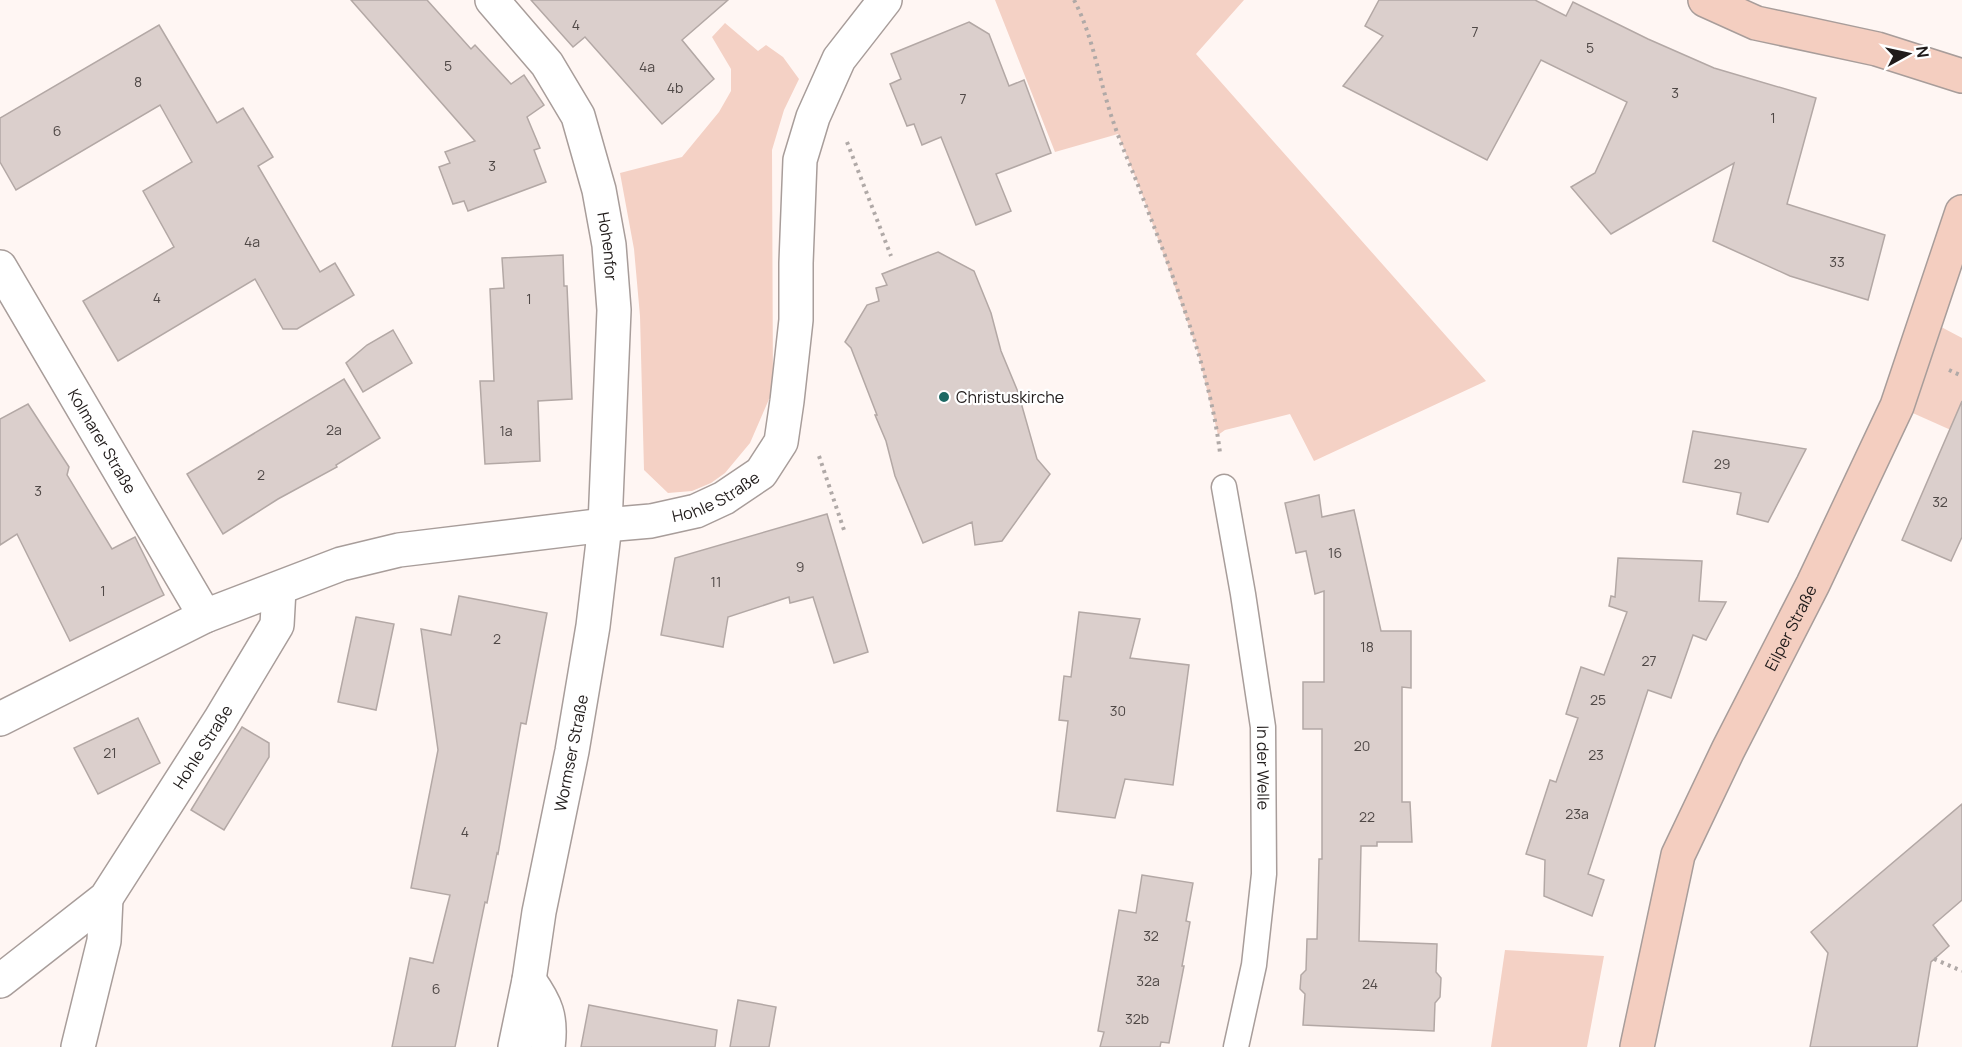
<svg xmlns="http://www.w3.org/2000/svg" width="1962" height="1047" viewBox="0 0 1962 1047" font-family="Manrope,sans-serif">
	<style>
		.green { fill: #f4d1c5 }
		.building { fill: #dbcfcc; stroke: #b3a8a5; stroke-width: 1.5 }
		.lines { fill: none; stroke-linecap: round; stroke-linejoin: round }
		.lane-casing { stroke: #a89d9a; stroke-width: 27 }
		.street-casing { stroke: #a89d9a; stroke-width: 36 }
		.secondary-casing { stroke: #a89d9a; stroke-width: 36 }
		.path { stroke: #b0a9a7; stroke-width: 4; stroke-dasharray: 3 4.5; stroke-linecap: butt }
		.lane { stroke: #fff; stroke-width: 24 }
		.street { stroke: #fff; stroke-width: 33 }
		.secondary { stroke: #f4cec0; stroke-width: 33 }
		.poi-dot { fill: #1c6863; stroke: #fff; stroke-width: 2 }
		.labels { text-anchor: middle; dominant-baseline: central; stroke-width: 4.5; stroke-linejoin: round; paint-order: stroke }
		.number-label { font-size: 14px; fill: #4f4846 }
		.street-label { font-size: 16px; fill: #201b1a; stroke: #fff }
		.poi-label { font-size: 16px; fill: #201b1a; stroke: #fff; text-anchor: start }
	</style>
	<rect width="100%" height="100%" fill="#fff6f3"/>
	<!-- green -->
	<g class="green">
		<path d="M 995,0 L 1244,0 L 1196,54 L 1486,381 L 1314,461 L 1290,414 L 1225,430 L 1218,435 L 1197,349 L 1142,194 L 1118,134 L 1055,152 Z"/>
		<path d="M 725,23 L 758,51 L 766,45 L 783,57 L 799,79 L 784,110 L 772,150 L 773,390 L 750,443 L 725,473 L 711,483 L 692,491 L 668,493 L 644,470 L 640,316 L 634,249 L 620,173 L 682,157 L 719,112 L 731,91 L 731,69 L 712,37 Z"/>
		<path d="M 1928,320 L 1962,338 L 1962,435 L 1897,406 Z"/>
		<path d="M 1505,950 L 1604,956 L 1587,1047 L 1491,1047 Z"/>
	</g>
	<!-- building -->
	<g class="building">
		<path d="M 351,0 L 427,0 L 471,49 L 475,45 L 511,84 L 524,75 L 544,105 L 527,117 L 540,148 L 534,150 L 546,182 L 468,211 L 464,201 L 453,204 L 439,167 L 450,163 L 445,152 L 475,141 Z"/>
		<path d="M 531,0 L 728,0 L 682,40 L 714,79 L 662,124 L 585,37 L 573,47 Z"/>
		<path d="M 1379,0 L 1535,0 L 1566,16 L 1573,2 L 1648,39 L 1714,68 L 1816,98 L 1787,204 L 1885,235 L 1868,300 L 1790,276 L 1713,241 L 1734,163 L 1611,234 L 1571,187 L 1595,173 L 1627,102 L 1541,60 L 1487,160 L 1343,86 L 1383,36 L 1365,26 Z"/>
		<path d="M 969,22 L 989,34 L 1009,86 L 1024,80 L 1051,153 L 996,174 L 1011,211 L 976,225 L 941,137 L 922,145 L 914,124 L 907,126 L 890,84 L 901,79 L 891,54 Z"/>
		<path d="M 159,25 L 217,123 L 243,108 L 273,157 L 258,166 L 320,272 L 335,263 L 354,295 L 297,329 L 283,329 L 255,279 L 118,361 L 83,301 L 174,247 L 143,191 L 192,162 L 160,105 L 16,190 L 0,162 L 0,118 Z"/>
		<path d="M 938,252 L 974,271 L 991,313 L 1001,351 L 1018,392 L 1037,459 L 1050,474 L 1002,541 L 975,545 L 972,522 L 923,543 L 895,476 L 886,441 L 875,415 L 877,415 L 851,348 L 845,342 L 867,305 L 879,301 L 876,288 L 887,285 L 882,274 Z"/>
		<path d="M 563,255 L 564,286 L 567,286 L 572,399 L 538,401 L 540,461 L 485,464 L 480,381 L 494,381 L 490,289 L 504,288 L 502,258 Z"/>
		<path d="M 393,330 L 412,363 L 363,392 L 346,363 L 367,345 Z"/>
		<path d="M 344,379 L 380,438 L 336,465 L 337,467 L 278,499 L 223,534 L 187,474 Z"/>
		<path d="M 1962,401 L 1962,537 L 1951,561 L 1902,540 Z"/>
		<path d="M 28,404 L 69,467 L 67,475 L 112,549 L 135,537 L 164,595 L 70,641 L 17,534 L 0,545 L 0,419 Z"/>
		<path d="M 1693,431 L 1806,449 L 1768,522 L 1737,514 L 1741,493 L 1683,482 Z"/>
		<path d="M 1319,495 L 1322,517 L 1354,510 L 1381,631 L 1411,631 L 1411,688 L 1402,687 L 1402,802 L 1410,802 L 1412,842 L 1377,842 L 1377,846 L 1361,846 L 1359,941 L 1437,944 L 1436,972 L 1441,978 L 1440,997 L 1435,1003 L 1434,1031 L 1303,1025 L 1305,994 L 1300,989 L 1301,975 L 1306,970 L 1307,939 L 1317,939 L 1319,859 L 1322,859 L 1322,729 L 1303,729 L 1303,682 L 1324,682 L 1324,591 L 1315,594 L 1306,551 L 1296,553 L 1285,503 Z"/>
		<path d="M 827,514 L 868,652 L 834,663 L 813,597 L 790,603 L 789,597 L 728,617 L 723,647 L 661,635 L 675,558 Z"/>
		<path d="M 1618,558 L 1702,561 L 1699,601 L 1726,602 L 1706,640 L 1693,635 L 1671,698 L 1648,690 L 1588,874 L 1604,880 L 1592,916 L 1544,896 L 1545,860 L 1526,854 L 1550,780 L 1556,782 L 1578,718 L 1566,714 L 1581,667 L 1604,675 L 1627,612 L 1609,606 L 1611,596 L 1615,597 Z"/>
		<path d="M 459,596 L 547,613 L 526,724 L 521,723 L 498,854 L 497,853 L 487,903 L 485,902 L 455,1047 L 392,1047 L 410,958 L 433,963 L 450,895 L 411,888 L 438,750 L 421,629 L 451,635 Z"/>
		<path d="M 1079,612 L 1140,619 L 1130,658 L 1189,665 L 1173,785 L 1125,779 L 1115,818 L 1057,811 L 1068,721 L 1059,720 L 1064,676 L 1071,677 Z"/>
		<path d="M 356,617 L 394,624 L 376,710 L 338,702 Z"/>
		<path d="M 138,718 L 160,763 L 98,794 L 74,748 Z"/>
		<path d="M 242,727 L 269,743 L 269,757 L 224,830 L 191,810 Z"/>
		<path d="M 1962,804 L 1962,900 L 1933,925 L 1949,946 L 1931,962 L 1917,1047 L 1810,1047 L 1828,953 L 1811,932 Z"/>
		<path d="M 1142,875 L 1193,883 L 1186,921 L 1190,922 L 1182,966 L 1184,966 L 1169,1043 L 1161,1042 L 1160,1047 L 1100,1047 L 1104,1032 L 1098,1031 L 1119,910 L 1136,913 Z"/>
		<path d="M 738,1000 L 776,1007 L 769,1047 L 730,1047 Z"/>
		<path d="M 589,1005 L 717,1030 L 715,1047 L 581,1047 Z"/>
	</g>
	<g class="lines">
		<defs>
			<g id="lane">
				<path id="s1" d="M 1224,487 L 1243,594 L 1263,727 L 1264,874 L 1254,965 L 1236,1047"/>
			</g>
			<g id="street">
				<path id="s2" d="M 492,0 L 547,64 L 578,116 L 599,190 L 609,245 L 614,310 L 605,525 L 593,626 L 572,751 L 539,912 L 529,980 L 515,1047"/>
				<path id="s3" d="M 0,267 L 205,616"/>
				<path id="s4" d="M 0,719 L 205,616 L 341,564 L 399,550 L 605,525 L 651,521 L 696,511 L 724,498 L 761,473 L 781,442 L 787,401 L 796,320 L 796,263 L 800,160 L 813,117 L 839,59 L 885,0"/>
				<path d="M 529,980 C 546,1004 552,1017 548,1047"/>
				<path id="s5" d="M 0,981 L 106,898 L 220,720 L 277,625 L 279,589"/>
				<path d="M 78,1047 L 104,941 L 106,898"/>
			</g>
			<g id="secondary">
				<path d="M 1705,0 L 1756,23 L 1877,49 L 1962,76"/>
				<path id="s6" d="M 1637,1047 L 1678,855 L 1728,750 L 1813,584 L 1897,406 L 1962,212"/>
			</g>
		</defs>
		<!-- lane casing -->
		<use href="#lane" class="lane-casing"/>
		<!-- street casing -->
		<use href="#street" class="street-casing"/>
		<!-- secondary casing -->
		<use href="#secondary" class="secondary-casing"/>
		<!-- path -->
		<g class="path">
			<path d="M 1074,0 C 1094,38 1099,81 1113,121 C 1121,145 1132,169 1141,193 C 1172,273 1210,369 1220,453"/>
			<path d="M 847,142 L 891,256"/>
			<path d="M 1949,370 L 1962,376"/>
			<path d="M 819,456 L 845,533"/>
			<path d="M 1934,959 L 1962,971"/>
		</g>
		<!-- lane -->
		<use href="#lane" class="lane"/>
		<!-- street -->
		<use href="#street" class="street"/>
		<!-- secondary -->
		<use href="#secondary" class="secondary"/>
	</g>
	<!-- markers -->
	<circle class="poi-dot" cx="944" cy="397" r="6"/>
	<g class="labels">
		<!-- number labels -->
		<g class="number-label">
			<text x="576" y="24">4</text>
			<text x="1475" y="31">7</text>
			<text x="1590" y="47">5</text>
			<text x="448" y="65">5</text>
			<text x="647" y="66">4a</text>
			<text x="138" y="81">8</text>
			<text x="675" y="87">4b</text>
			<text x="1675" y="92">3</text>
			<text x="963" y="98">7</text>
			<text x="1773" y="117">1</text>
			<text x="57" y="130">6</text>
			<text x="492" y="165">3</text>
			<text x="252" y="241">4a</text>
			<text x="1837" y="261">33</text>
			<text x="157" y="297">4</text>
			<text x="529" y="298">1</text>
			<text x="334" y="429">2a</text>
			<text x="506" y="430">1a</text>
			<text x="1722" y="463">29</text>
			<text x="261" y="474">2</text>
			<text x="38" y="490">3</text>
			<text x="1940" y="501">32</text>
			<text x="1335" y="552">16</text>
			<text x="800" y="566">9</text>
			<text x="716" y="581">11</text>
			<text x="103" y="590">1</text>
			<text x="497" y="638">2</text>
			<text x="1367" y="646">18</text>
			<text x="1649" y="660">27</text>
			<text x="1598" y="699">25</text>
			<text x="1118" y="710">30</text>
			<text x="1362" y="745">20</text>
			<text x="110" y="752">21</text>
			<text x="1596" y="754">23</text>
			<text x="1577" y="813">23a</text>
			<text x="1367" y="816">22</text>
			<text x="465" y="831">4</text>
			<text x="1151" y="935">32</text>
			<text x="1148" y="980">32a</text>
			<text x="1370" y="983">24</text>
			<text x="436" y="988">6</text>
			<text x="1137" y="1018">32b</text>
		</g>
		<!-- street labels -->
		<g class="street-label">
			<text stroke="none"><textPath href="#s2" startOffset="279">Hohenfor</textPath></text>
			<text stroke="none"><textPath href="#s3" startOffset="202">Kolmarer Straße</textPath></text>
			<text stroke="none"><textPath href="#s4" startOffset="758">Hohle Straße</textPath></text>
			<text stroke="none"><textPath href="#s6" startOffset="450">Eilper Straße</textPath></text>
			<text stroke="none"><textPath href="#s5" startOffset="314">Hohle Straße</textPath></text>
			<text transform="translate(571 753) rotate(-79)">Wormser Straße</text>
			<text stroke="none"><textPath href="#s1" startOffset="284">In der Welle</textPath></text>
		</g>
		<!-- poi labels -->
		<g class="poi-label">
			<text x="956" y="397">Christuskirche</text>
		</g>
	</g>
	<!-- north arrow -->
	<g transform="translate(1908 54) rotate(82)" stroke="#ffffff" stroke-width="4.5" paint-order="stroke">
	<path d="M0-4.5L10 22L0 15L-10 22Z" fill="#201b1a"/>
	<text y="-9" font-size="16" font-weight="bold" text-anchor="middle" fill="#201b1a">N</text>
	</g>
</svg>
